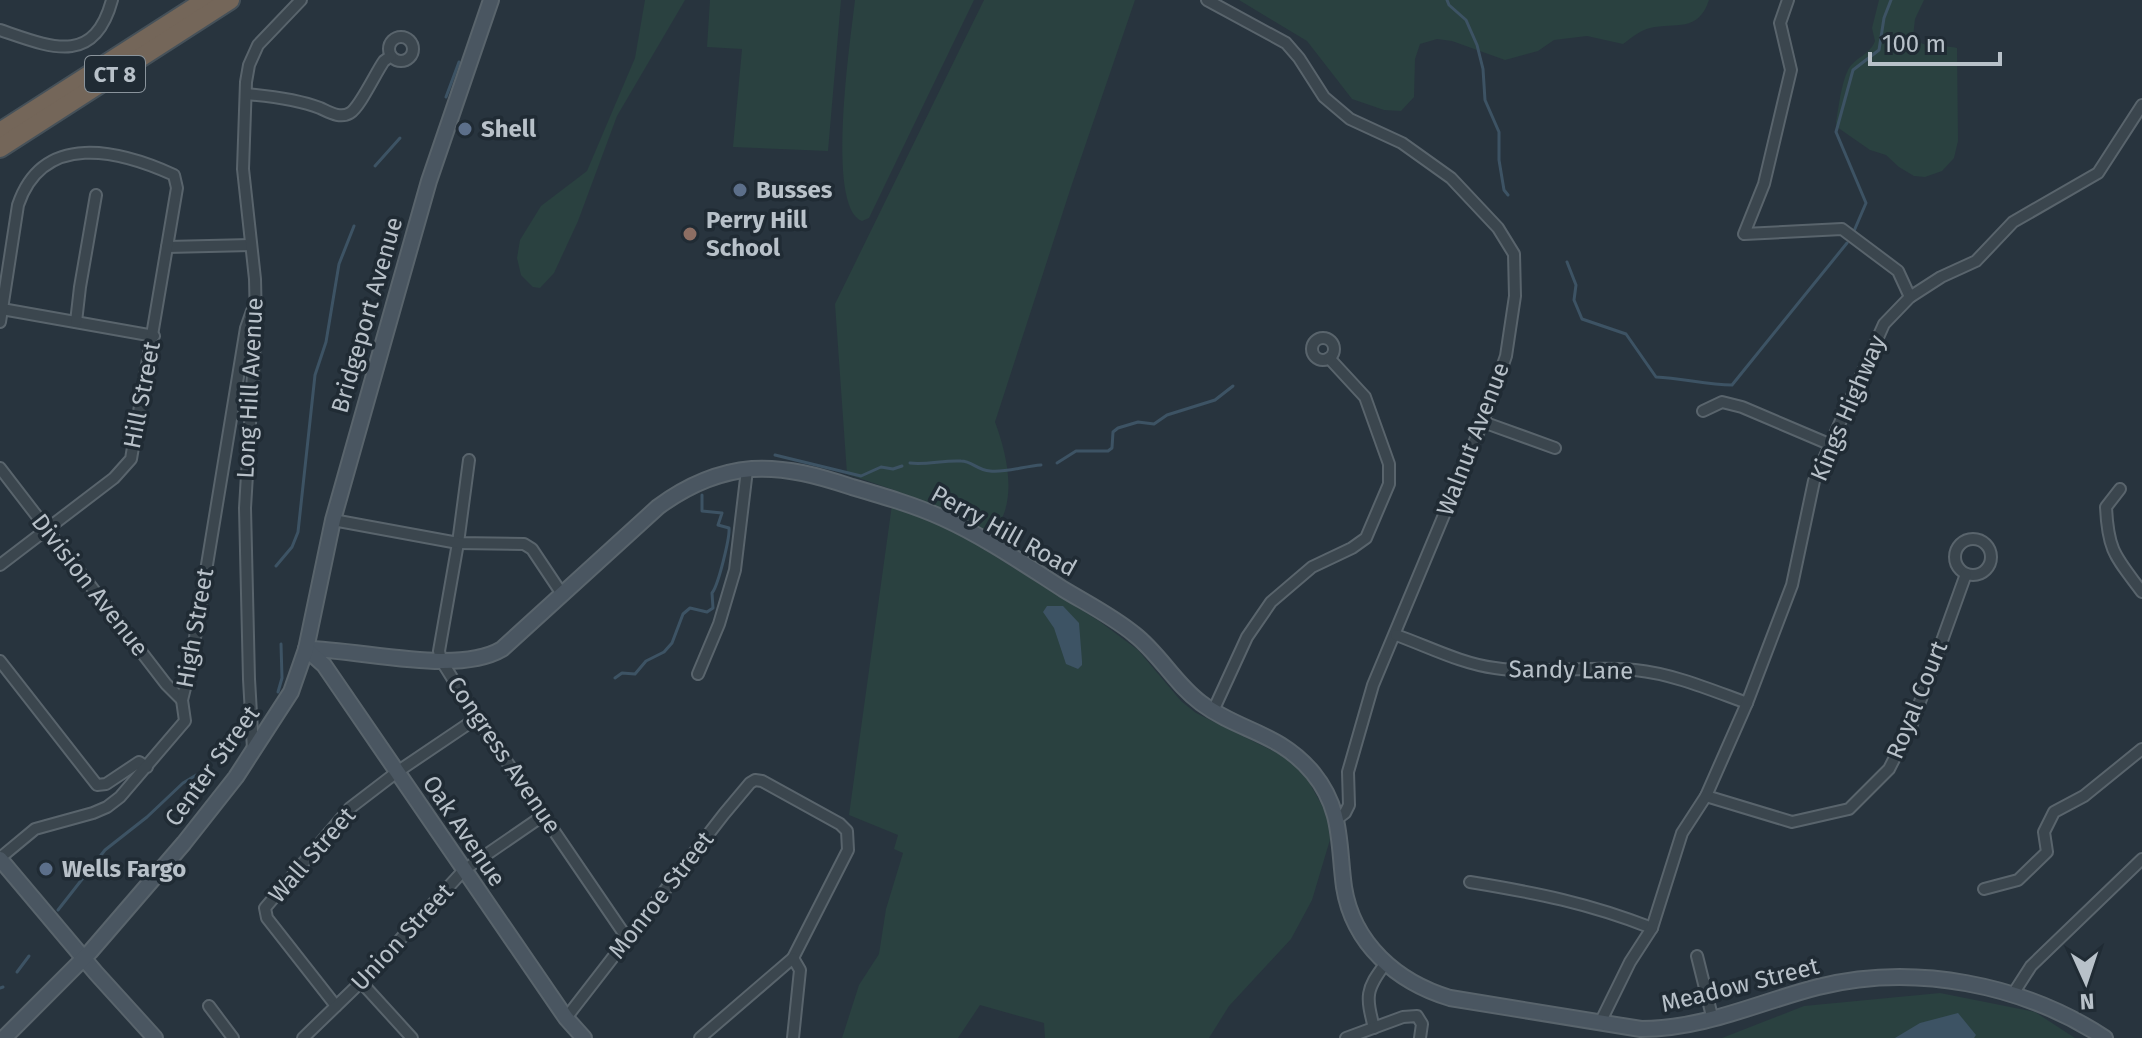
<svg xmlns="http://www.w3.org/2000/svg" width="2142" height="1038" viewBox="0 0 2142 1038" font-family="'Fira Sans',sans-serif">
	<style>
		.green { fill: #2a4140 }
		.water { fill: #3d5364 }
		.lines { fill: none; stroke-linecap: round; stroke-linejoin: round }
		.stream { stroke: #3d5364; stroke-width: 3 }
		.street-casing { stroke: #59646c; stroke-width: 14 }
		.secondary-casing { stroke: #59646c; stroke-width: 18 }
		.highway-casing { stroke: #465159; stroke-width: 22 }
		.street { stroke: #3b464e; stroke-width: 10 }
		.secondary { stroke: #4a5661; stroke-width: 14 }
		.highway { stroke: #746659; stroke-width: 18 }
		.service-dot { fill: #5c6f8a; stroke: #202b34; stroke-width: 3 }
		.education-dot { fill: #8d6e63; stroke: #202b34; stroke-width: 3 }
		.labels { text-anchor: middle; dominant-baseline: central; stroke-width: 7; stroke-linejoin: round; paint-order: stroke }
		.shield { fill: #202b34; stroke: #8a949c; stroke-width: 2 }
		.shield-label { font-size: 22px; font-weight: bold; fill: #b8c1c9 }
		.poi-label { font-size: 24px; font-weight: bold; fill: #b8c1c9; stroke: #202b34; text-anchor: start }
		.street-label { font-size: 24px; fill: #b8c1c9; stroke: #202b34 }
	</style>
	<rect width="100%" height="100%" fill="#28343e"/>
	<!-- green -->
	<g class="green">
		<path d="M 645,0 L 685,0 L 617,116 L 578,221 L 554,273 L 540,288 L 533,287 L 521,275 L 517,258 L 520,240 L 541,206 L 587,171 L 635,58 Z"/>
		<path d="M 710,0 L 841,0 L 828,151 L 733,147 L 742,49 L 707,47 Z"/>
		<path d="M 855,0 L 974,0 L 869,218 L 862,221 C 825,207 851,36 855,0 Z"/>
		<path d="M 984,0 L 1135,0 L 1071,187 L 995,422 C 1005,449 1015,487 1003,516 C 999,527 989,538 982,548 L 1099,621 L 1138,650 L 1181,701 L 1196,713 L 1291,760 L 1304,773 L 1324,809 L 1332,833 L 1312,900 L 1291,939 L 1229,1006 L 1209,1038 L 1045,1038 L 1044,1023 L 980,1005 L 958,1038 L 842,1038 L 859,985 L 879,954 L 886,909 L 903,853 L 894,849 L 898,835 L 849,815 L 894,490 L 847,474 L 835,304 Z"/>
		<path d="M 1239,0 L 1709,0 C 1698,33 1676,22 1650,28 C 1641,30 1631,38 1623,44 L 1587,36 L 1554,40 L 1538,51 L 1505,60 L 1452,41 L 1437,39 L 1420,44 L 1415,59 L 1414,97 L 1401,111 L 1384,110 L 1352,99 L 1307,41 Z"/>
		<path d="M 1879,0 L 1924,0 L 1915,19 L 1913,37 C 1925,50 1941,44 1957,48 L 1958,141 L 1954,158 L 1942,171 L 1925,177 L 1914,176 L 1899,167 L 1886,155 L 1870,150 L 1837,127 L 1836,122 C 1839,106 1841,84 1848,70 C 1855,57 1870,55 1875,41 L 1872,28 Z"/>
		<path d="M 1940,993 L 2035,1012 L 2075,1038 L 1722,1038 L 1804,1006 Z"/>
	</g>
	<!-- water -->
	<g class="water">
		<path d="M 1047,606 L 1063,606 L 1079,623 L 1082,661 L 1082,665 L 1078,669 L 1066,664 L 1054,628 L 1043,612 Z"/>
		<path d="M 1958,1013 L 1976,1035 L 1974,1038 L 1895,1038 L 1920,1023 Z"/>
	</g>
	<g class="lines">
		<!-- stream -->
		<g class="stream">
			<path d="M 1447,0 L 1449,5 L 1466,20 L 1477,45 L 1483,69 L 1485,100 L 1499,132 L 1499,160 L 1504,190 L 1508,195"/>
			<path d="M 446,97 L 459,62"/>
			<path d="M 375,166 L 400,138"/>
			<path d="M 1854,231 L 1866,203 L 1836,132 L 1853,70 L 1879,50 L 1884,18 L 1891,0"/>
			<path d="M 1567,262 L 1576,285 L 1574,300 L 1582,319 L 1626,334 L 1656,377 C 1682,378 1707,385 1732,385 L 1847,243"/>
			<path d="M 775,455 L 861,476 L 881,467 L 893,469 L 902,466"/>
			<path d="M 910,463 C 927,465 943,460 961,461 C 972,461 977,470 990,471 C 1005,473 1025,466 1041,465"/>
			<path d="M 1057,463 L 1076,451 L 1108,451 L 1112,448 L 1113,432 L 1118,428 L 1138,422 L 1154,424 L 1167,415 L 1215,400 L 1233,386"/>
			<path d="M 276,566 L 292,547 L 298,532 L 315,375 L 326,342 L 339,264 L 354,226"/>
			<path d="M 615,678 L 622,673 L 635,674 L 646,661 L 664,652 L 672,643 L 683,614 L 690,608 L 707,612 L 713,608 L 712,593 C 718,586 730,538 729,528 L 718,525 L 722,513 L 702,511 L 702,495"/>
			<path d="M 278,692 L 282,678 L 281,644"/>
			<path d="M 58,910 L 105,850 L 147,817 L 183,783 L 198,774"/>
			<path d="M 17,972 L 29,956"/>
			<path d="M 0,988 L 3,987"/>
		</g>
		<defs>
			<g id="street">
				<path d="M 1207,0 L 1286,43 L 1299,58 L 1324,97 L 1350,119 L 1402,143 L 1451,178 L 1498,228 L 1514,254 L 1515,296 L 1506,356 L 1484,419 L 1373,685 L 1348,772 L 1349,805 L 1345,813 L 1337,819"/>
				<path d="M 1788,0 L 1780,23 L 1791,70 L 1764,184 L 1744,234 L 1842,229 L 1898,271 L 1910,297"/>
				<path d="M 0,30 C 50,47 94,67 112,0"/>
				<circle cx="401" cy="49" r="12"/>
				<path d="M 246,94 C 270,96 297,99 320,108 C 329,112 340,119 350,113 C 360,107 376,72 384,61 L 391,56"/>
				<path d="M 167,247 L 251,245"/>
				<path d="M 2,309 L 154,336"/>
				<path d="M 0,322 L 18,205 C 43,131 119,150 174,175 L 177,188 L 131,459 L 114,478 L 0,565"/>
				<path d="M 76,322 L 80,287 L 96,195"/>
				<circle cx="1323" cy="349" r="11"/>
				<path d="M 1703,411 L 1722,402 L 1742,407 L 1829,444"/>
				<path d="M 1483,422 L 1555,448"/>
				<path d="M 469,460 L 458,543 L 439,651 L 441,660 L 477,718 L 627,938"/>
				<path d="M 0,468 L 166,684 L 182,700"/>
				<path d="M 2120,489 L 2106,507 C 2108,552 2116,557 2142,592"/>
				<path d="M 333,520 L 458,543 L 524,544 L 532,549 L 562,594"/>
				<circle cx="1973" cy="557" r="18"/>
				<path d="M 1396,635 C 1427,646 1462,664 1495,668 C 1541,675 1588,665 1635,670 C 1674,674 1711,690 1747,703"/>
				<path d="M 0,661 L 97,785 L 106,784 L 139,762 L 147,767"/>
				<path d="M 698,674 L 719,624 L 735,570 L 747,470"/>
				<path d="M 1213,711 L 1247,637 L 1271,602 L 1312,567 L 1352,548 L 1366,538 L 1389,484 L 1389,464 L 1365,397 L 1329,358"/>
				<path d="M 253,749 L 249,679 L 245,508 L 256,323 L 255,279 L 243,169 L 246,82 L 249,65 L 258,45 L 301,0"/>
				<path d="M 1706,796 L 1792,822 L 1849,809 L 1889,769 L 1912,724 L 1966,574"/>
				<path d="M 0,858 L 35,829 L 93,813 L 107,807 L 120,797 L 185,721 L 182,700 L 190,668 L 246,328 L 252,311"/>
				<path d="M 1470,882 C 1537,893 1588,903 1652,928"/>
				<path d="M 1984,889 L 2018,880 L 2047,852 L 2044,832 L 2054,812 L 2084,796 L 2142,749"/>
				<path d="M 1697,956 L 1713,1020"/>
				<path d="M 361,982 L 412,1038"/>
				<path d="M 2013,994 L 2031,966 L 2142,859"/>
				<path d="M 209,1006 L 233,1038"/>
				<path d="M 336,1006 L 267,918 L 265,908 L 350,808 L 397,772 L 477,718"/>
				<path d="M 566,1018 L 724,814 L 750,783 L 755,780 L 762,781 L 840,824 L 847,831 L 848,850 L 793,958 L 700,1038"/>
				<path d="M 1600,1023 L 1630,962 L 1652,928 L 1682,833 L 1706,796 L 1747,703 L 1792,585 L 1814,481 L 1884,324 L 1910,297 L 1941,277 L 1976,261 L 2013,222 L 2098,173 L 2142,105"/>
				<path d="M 1374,1028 C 1366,996 1365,990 1386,963"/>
				<path d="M 303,1038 L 361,982 L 464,870 L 544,815"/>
				<path d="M 793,1038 L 800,970 L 793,958"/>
				<path d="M 1346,1038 L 1403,1017 L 1417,1016 L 1422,1024 L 1420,1038"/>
			</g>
			<g id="secondary">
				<path d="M 306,649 C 361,649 456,676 502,649 L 658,507 C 685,487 717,472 752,469 C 787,467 819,476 852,487 C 883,496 914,505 943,518 C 985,537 1024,564 1063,589 C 1086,603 1112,616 1134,634 C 1160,654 1175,684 1201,703 C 1240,732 1279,732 1313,773 C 1343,810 1338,843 1344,887 C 1353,944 1397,982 1450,998 L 1641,1029 C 1704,1029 1759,1002 1818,987 C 1914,963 2023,984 2105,1038"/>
				<path d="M 306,649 L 324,665 L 566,1018 L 584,1038"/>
				<path d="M 0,859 L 96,973 L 155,1038"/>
				<path d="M 4,1038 L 90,952 L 184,843 L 236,777 L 291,692 L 306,649 L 333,520 L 398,290 L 429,181 L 491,0"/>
			</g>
			<g id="highway">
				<path d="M 0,132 L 206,0"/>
				<path d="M 0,148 L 230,0"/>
			</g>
		</defs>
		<!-- street casing -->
		<use href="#street" class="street-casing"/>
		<!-- secondary casing -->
		<use href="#secondary" class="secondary-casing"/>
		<!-- highway casing -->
		<use href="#highway" class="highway-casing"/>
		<!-- street -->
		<use href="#street" class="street"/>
		<!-- secondary -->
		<use href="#secondary" class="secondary"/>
		<!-- highway -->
		<use href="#highway" class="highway"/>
	</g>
	<!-- markers -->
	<g class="service-dot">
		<circle cx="465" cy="129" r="8"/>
		<circle cx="740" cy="190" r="8"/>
		<circle cx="46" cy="869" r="8"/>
	</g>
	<circle class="education-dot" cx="690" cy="234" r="8"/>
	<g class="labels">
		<!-- shield labels -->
		<rect class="shield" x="85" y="56" width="60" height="36" rx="6"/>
		<g class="shield-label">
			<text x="115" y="74">CT 8</text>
		</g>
		<!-- poi labels -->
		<g class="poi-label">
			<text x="481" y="129">Shell</text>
			<text x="756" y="190">Busses</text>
			<text x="706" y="220">Perry Hill<tspan x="706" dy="28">School</tspan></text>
			<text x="62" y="869">Wells Fargo</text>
		</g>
		<!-- street labels -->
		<g class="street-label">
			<text transform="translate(367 315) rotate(-74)">Bridgeport Avenue</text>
			<text transform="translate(250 388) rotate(-87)">Long Hill Avenue</text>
			<text transform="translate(142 395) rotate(-79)">Hill Street</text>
			<text transform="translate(1848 408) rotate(-67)">Kings Highway</text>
			<text transform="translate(1473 439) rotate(-69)">Walnut Avenue</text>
			<text transform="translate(1004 531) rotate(29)">Perry Hill Road</text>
			<text transform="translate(90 585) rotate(52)">Division Avenue</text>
			<text transform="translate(195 628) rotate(-80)">High Street</text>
			<text transform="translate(1571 670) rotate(1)">Sandy Lane</text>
			<text transform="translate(1917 700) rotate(-68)">Royal Court</text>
			<text transform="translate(504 755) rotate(56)">Congress Avenue</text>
			<text transform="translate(212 766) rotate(-54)">Center Street</text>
			<text transform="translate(464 831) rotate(56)">Oak Avenue</text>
			<text transform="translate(312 855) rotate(-49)">Wall Street</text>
			<text transform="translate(661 895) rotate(-52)">Monroe Street</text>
			<text transform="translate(402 937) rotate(-47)">Union Street</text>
			<text transform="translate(1740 985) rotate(-14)">Meadow Street</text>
		</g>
	</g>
	<!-- north arrow -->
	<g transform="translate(2086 982) rotate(177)" stroke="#202b34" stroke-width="6" paint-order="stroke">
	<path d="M0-6L14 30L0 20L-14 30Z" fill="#b8c1c9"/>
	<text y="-12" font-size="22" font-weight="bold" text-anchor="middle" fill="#b8c1c9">N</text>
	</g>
	<!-- scale -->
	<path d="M1870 52v12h130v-12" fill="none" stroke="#b8c1c9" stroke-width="4"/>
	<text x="1882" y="52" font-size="24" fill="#b8c1c9" stroke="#202b34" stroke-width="6" paint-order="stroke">100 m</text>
</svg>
